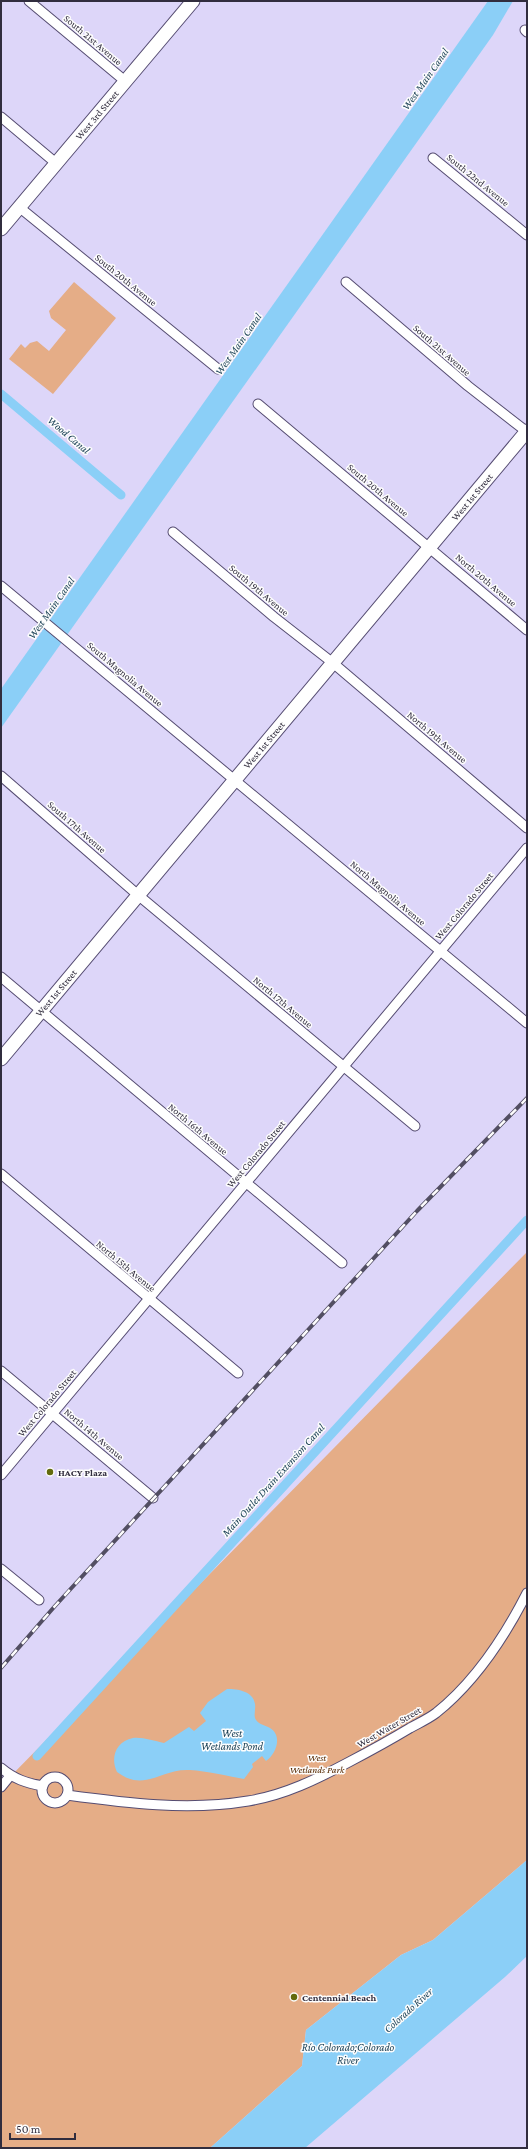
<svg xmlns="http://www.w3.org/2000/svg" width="528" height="2149" viewBox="0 0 528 2149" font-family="'Crimson Pro',serif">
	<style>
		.green { fill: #e5ad87 }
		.water { fill: #8bcff7 }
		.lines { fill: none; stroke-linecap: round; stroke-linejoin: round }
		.canal { stroke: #8bcff7; stroke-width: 9 }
		.street-casing { stroke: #564d72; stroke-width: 11 }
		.secondary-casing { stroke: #564d72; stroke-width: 15 }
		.street { stroke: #fff; stroke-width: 9 }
		.secondary { stroke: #fff; stroke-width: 13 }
		.rail-casing { stroke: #524e62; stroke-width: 4 }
		.rail { stroke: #fdfdfd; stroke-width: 2.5; stroke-dasharray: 8; stroke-linecap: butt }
		.poi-dot { fill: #626a0d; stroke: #fdfdfd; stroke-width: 1.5 }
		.labels { text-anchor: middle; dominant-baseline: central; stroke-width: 3; stroke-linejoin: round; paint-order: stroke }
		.street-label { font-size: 10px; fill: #312d3e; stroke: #fdfdfd }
		.poi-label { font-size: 10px; font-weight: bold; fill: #312d3e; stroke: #fdfdfd; text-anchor: start }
		.park-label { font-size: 10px; font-style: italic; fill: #572900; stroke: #fdfdfd }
		.water-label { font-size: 11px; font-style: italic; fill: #1c4257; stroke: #fdfdfd }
	</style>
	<rect width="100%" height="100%" fill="#ddd6f9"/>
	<!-- green -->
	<g class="green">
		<path d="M 74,282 L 116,318 L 53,394 L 9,359 L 21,344 L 25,348 L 30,343 L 37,341 L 49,351 L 66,330 L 51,318 L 49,311 Z"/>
		<path d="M 527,1252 L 527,1860 L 433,1940 L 401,1955 L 306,2030 L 302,2066 L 210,2148 L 1,2148 L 1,1786 Z"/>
	</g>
	<!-- water -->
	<g class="water">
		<path d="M 488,1 L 513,1 L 493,35 L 1,728 L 1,689 Z"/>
		<path d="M 227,1689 C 238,1689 253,1691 255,1704 C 256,1710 253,1715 256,1720 C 260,1725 265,1725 270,1728 C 283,1736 276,1754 266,1761 L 262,1756 L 252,1764 L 253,1767 L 244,1779 C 227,1776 207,1771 190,1770 C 161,1768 145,1793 117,1772 C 110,1758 116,1741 133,1738 C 143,1737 154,1741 164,1743 L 189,1727 L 194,1731 L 206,1721 L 200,1713 L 208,1702 Z"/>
		<path d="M 527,1860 L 527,1956 L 505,1977 L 305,2148 L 210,2148 L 302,2066 L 306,2030 L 401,1955 L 433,1940 Z"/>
	</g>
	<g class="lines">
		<!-- canal -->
		<g class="canal">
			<path d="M 1,394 L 121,495"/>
			<path d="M 37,1756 L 527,1220"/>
		</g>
		<defs>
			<g id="street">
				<path d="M 29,1 L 125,81"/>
				<path d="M 525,30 L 527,32"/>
				<path d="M 1,117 L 57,164"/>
				<path d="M 433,158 L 527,235"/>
				<path d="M 19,207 L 218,369"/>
				<path d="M 346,282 L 468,386 L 527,432"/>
				<path d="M 258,404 L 527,630"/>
				<path d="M 173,532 L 274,617 L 333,663 L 527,828"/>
				<path d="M 1,586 L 527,1023"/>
				<path d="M 1,776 L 138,895 L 415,1126"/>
				<path d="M 1,977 L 342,1263"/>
				<path d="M 1,1174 L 238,1373"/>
				<path d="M 1,1371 L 153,1498"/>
				<path d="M 1,1475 L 527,848"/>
				<path d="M 1,1569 L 39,1600"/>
				<path d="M 1,1768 C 14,1779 26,1783 43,1786"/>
				<circle cx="55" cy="1790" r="13"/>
				<path d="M 1,1787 L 10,1776"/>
				<path d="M 67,1795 C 126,1803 188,1811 248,1801 C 285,1795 317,1779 349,1762 C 370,1751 390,1740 410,1728 C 419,1723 428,1719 436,1713 C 475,1682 505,1636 527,1593"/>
			</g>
			<g id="secondary">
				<path d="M 1,229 L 193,1"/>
				<path d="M 1,1059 L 527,431"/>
			</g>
		</defs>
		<!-- street casing -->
		<use href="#street" class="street-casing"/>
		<!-- secondary casing -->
		<use href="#secondary" class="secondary-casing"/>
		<!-- street -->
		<use href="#street" class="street"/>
		<!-- secondary -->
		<use href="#secondary" class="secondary"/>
		<defs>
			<path id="rail" d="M 1,1668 L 55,1606 L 417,1211 L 527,1098"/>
		</defs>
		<!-- rail casing -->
		<use href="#rail" class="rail-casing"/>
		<!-- rail -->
		<use href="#rail" class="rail"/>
	</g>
	<!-- markers -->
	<g class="poi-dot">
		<circle cx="50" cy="1472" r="4"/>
		<circle cx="294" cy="1997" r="4"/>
	</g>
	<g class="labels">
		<!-- street labels -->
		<g class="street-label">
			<text transform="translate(93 40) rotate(40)">South 21st Avenue</text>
			<text transform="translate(97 115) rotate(-50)">West 3rd Street</text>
			<text transform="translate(478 180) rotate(39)">South 22nd Avenue</text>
			<text transform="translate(126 280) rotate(39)">South 20th Avenue</text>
			<text transform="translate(442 350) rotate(41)">South 21st Avenue</text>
			<text transform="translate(378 490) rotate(40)">South 20th Avenue</text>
			<text transform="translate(472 497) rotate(-50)">West 1st Street</text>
			<text transform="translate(486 580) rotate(40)">North 20th Avenue</text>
			<text transform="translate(259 590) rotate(40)">South 19th Avenue</text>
			<text transform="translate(125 674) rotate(40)">South Magnolia Avenue</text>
			<text transform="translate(437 737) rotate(40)">North 19th Avenue</text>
			<text transform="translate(264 745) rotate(-50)">West 1st Street</text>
			<text transform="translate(77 827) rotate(41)">South 17th Avenue</text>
			<text transform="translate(388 893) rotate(40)">North Magnolia Avenue</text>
			<text transform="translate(464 906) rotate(-50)">West Colorado Street</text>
			<text transform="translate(56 993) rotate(-50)">West 1st Street</text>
			<text transform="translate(283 1002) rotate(40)">North 17th Avenue</text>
			<text transform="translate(198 1129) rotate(40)">North 16th Avenue</text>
			<text transform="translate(256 1154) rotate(-50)">West Colorado Street</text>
			<text transform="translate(126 1266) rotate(40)">North 15th Avenue</text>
			<text transform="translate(47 1403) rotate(-50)">West Colorado Street</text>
			<text transform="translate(94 1434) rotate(40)">North 14th Avenue</text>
			<text transform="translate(389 1727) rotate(-30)">West Water Street</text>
		</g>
		<!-- poi labels -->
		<g class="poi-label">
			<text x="58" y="1472">HACY Plaza</text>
			<text x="302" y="1997">Centennial Beach</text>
		</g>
		<!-- park labels -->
		<g class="park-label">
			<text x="317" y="1757">West<tspan x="317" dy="12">Wetlands Park</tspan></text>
		</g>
		<!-- water labels -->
		<g class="water-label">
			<text transform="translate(425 79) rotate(-55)">West Main Canal</text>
			<text transform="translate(238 344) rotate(-55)">West Main Canal</text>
			<text transform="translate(69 435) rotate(40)">Wood Canal</text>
			<text transform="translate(51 608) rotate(-55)">West Main Canal</text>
			<text transform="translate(273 1480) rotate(-48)">Main Outlet Drain Extension Canal</text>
			<text x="232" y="1733">West<tspan x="232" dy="13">Wetlands Pond</tspan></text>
			<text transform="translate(408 2010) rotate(-42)">Colorado River</text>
			<text x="348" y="2047">Río Colorado;Colorado<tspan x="348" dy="13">River</tspan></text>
		</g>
	</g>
	<!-- border -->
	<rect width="528" height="2149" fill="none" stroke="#312d3e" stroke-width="4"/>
	<!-- scale -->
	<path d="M10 2133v6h65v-6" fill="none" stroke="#312d3e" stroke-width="2"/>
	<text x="16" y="2133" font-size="12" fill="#312d3e" stroke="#fdfdfd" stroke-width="3" paint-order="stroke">50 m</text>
</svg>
